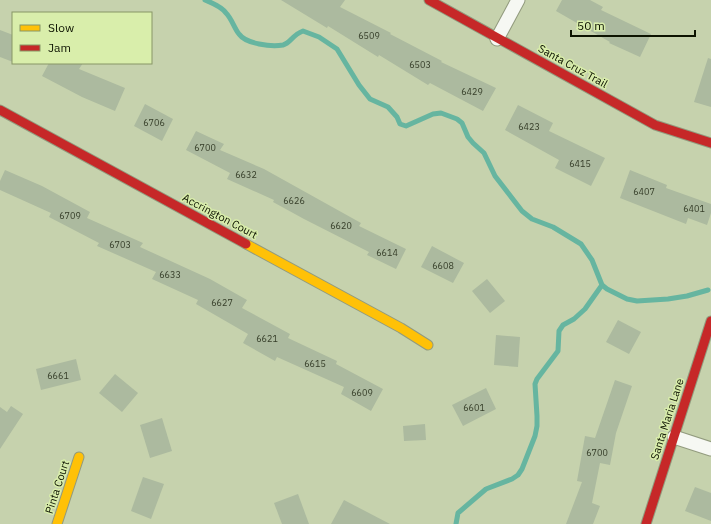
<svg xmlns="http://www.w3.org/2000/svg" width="711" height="524" viewBox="0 0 711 524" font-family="'IBM Plex Sans',sans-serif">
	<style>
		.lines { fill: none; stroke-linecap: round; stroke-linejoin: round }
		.stream { stroke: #66b5a0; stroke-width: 5 }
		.building { fill: #acba9f }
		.street-casing { stroke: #929b7e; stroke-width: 15 }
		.slow-casing { stroke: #929b7e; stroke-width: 11 }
		.jam-casing { stroke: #929b7e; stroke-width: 11 }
		.street { stroke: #f6f8f3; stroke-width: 13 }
		.slow { stroke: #ffc107; stroke-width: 9 }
		.jam { stroke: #c62828; stroke-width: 9 }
		.labels { text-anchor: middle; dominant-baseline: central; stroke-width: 3; stroke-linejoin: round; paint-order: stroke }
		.number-label { font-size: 9px; fill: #353d28 }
		.street-label { font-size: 11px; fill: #0d1300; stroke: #d9eeab }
	</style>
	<rect width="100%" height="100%" fill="#c6d2ad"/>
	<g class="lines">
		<!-- stream -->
		<g class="stream">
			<path d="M 205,0 C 212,3 221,6 226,13 C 232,19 234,28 239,34 C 246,44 271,47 283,45 C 291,43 292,35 303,31 L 319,37 L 337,49 L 359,85 L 370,99 L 388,107 L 397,117 L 400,124 L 406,126 L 433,114 L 441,113 L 457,119 L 462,123 L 468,137 L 473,143 L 484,153 L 495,176 L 522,211 L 532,219 L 553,227 L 581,244 L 592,260 L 602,285 L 607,289 L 627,299 L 637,301 L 668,299 L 687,296 L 708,290"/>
			<path d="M 456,524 L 458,513 L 486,489 L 512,479 L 518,475 L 522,469 L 535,436 L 537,426 L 537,416 L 535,384 L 537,379 L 558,351 L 559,331 L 563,325 L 574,319 L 585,309 L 602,285"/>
		</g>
	</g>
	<!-- building -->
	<g class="building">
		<path d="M 281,0 L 345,0 L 340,7 L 391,33 L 390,34 L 442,61 L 441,62 L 496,88 L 483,111 L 430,83 L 428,85 L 379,55 L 378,57 L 328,26 L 327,28 Z"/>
		<path d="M 562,0 L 590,0 L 603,7 L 601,10 L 651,34 L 640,57 L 609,43 L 610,42 L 556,11 Z"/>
		<path d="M 0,30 L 13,35 L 13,62 L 0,57 Z"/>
		<path d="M 708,58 L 711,59 L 711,107 L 694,102 Z"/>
		<path d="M 49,63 L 83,63 L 79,69 L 125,88 L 115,111 L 82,97 L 42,76 Z"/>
		<path d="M 145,104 L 173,119 L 162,141 L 134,126 Z"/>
		<path d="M 518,105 L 553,123 L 549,131 L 605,158 L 591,186 L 555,168 L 559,160 L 505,130 Z"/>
		<path d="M 196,131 L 224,144 L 220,150 L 264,169 L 361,223 L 359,226 L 406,249 L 396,269 L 367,255 L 369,252 L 304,219 L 273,202 L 274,200 L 227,179 L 230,173 L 186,150 Z"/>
		<path d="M 5,170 L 42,186 L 90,212 L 87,218 L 143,243 L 140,247 L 210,279 L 247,300 L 242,308 L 290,334 L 288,338 L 337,361 L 336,364 L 383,389 L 371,411 L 341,394 L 344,387 L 277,357 L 275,361 L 243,343 L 248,334 L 196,304 L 198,300 L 152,279 L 156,272 L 97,246 L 99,243 L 49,217 L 51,213 L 0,190 L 0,181 Z"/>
		<path d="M 630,170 L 667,185 L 666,188 L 711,204 L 711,213 L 707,225 L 688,218 L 686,224 L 620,198 Z"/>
		<path d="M 432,246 L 464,263 L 453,283 L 421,267 Z"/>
		<path d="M 487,279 L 505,301 L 490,313 L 472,291 Z"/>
		<path d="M 618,320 L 641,332 L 629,354 L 606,342 Z"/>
		<path d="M 496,335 L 520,337 L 518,367 L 494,365 Z"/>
		<path d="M 76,359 L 81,380 L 41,390 L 36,369 Z"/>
		<path d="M 115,374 L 138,393 L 122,412 L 99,393 Z"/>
		<path d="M 615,380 L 632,386 L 616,433 L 610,465 L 600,463 L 592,503 L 600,506 L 593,524 L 566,524 L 582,482 L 577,481 L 585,436 L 595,438 Z"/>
		<path d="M 486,388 L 496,409 L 463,426 L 452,405 Z"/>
		<path d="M 11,406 L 23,414 L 0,449 L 0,407 L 7,412 Z"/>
		<path d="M 162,418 L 172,451 L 150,458 L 140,425 Z"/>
		<path d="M 425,424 L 426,440 L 404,441 L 403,426 Z"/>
		<path d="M 143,477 L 164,484 L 151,519 L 131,511 Z"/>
		<path d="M 695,487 L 711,493 L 711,521 L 685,511 Z"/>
		<path d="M 298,494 L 309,524 L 282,524 L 274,503 Z"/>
		<path d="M 344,500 L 390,524 L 331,524 Z"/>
	</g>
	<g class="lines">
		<defs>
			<g id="street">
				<path d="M 497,39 L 518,0"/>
				<path d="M 674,437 L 711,449"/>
			</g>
			<g id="slow">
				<path d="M 246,244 L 401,328 L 428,345"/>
				<path d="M 57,524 L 79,457"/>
			</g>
			<g id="jam">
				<path d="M 429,0 L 655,125 L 711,143"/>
				<path d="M 0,110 L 246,244"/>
				<path d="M 646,524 L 711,321"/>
			</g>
		</defs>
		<!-- street casing -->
		<use href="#street" class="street-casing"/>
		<!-- slow casing -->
		<use href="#slow" class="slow-casing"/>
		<!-- jam casing -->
		<use href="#jam" class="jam-casing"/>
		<!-- street -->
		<use href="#street" class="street"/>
		<!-- slow -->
		<use href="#slow" class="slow"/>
		<!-- jam -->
		<use href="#jam" class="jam"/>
	</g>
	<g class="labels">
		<!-- number labels -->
		<g class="number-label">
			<text x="369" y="35">6509</text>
			<text x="420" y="64">6503</text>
			<text x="472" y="91">6429</text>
			<text x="154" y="122">6706</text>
			<text x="529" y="126">6423</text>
			<text x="205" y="147">6700</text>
			<text x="580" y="163">6415</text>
			<text x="246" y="174">6632</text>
			<text x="644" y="191">6407</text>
			<text x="294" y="200">6626</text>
			<text x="694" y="208">6401</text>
			<text x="70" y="215">6709</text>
			<text x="341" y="225">6620</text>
			<text x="120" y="244">6703</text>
			<text x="387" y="252">6614</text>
			<text x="443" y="265">6608</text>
			<text x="170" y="274">6633</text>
			<text x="222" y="302">6627</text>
			<text x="267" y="338">6621</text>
			<text x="315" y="363">6615</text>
			<text x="58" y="375">6661</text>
			<text x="362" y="392">6609</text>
			<text x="474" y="407">6601</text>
			<text x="597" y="452">6700</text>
		</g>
		<!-- street labels -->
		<g class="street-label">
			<text transform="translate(573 66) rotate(29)">Santa Cruz Trail</text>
			<text transform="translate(220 216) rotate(28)">Accrington Court</text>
			<text transform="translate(667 419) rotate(-72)">Santa Maria Lane</text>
			<text transform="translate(57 487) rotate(-72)">Pinta Court</text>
		</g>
	</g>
	<!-- legend -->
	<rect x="12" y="12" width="140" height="52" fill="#d9eeab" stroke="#879667"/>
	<rect x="20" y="25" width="20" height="6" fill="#ffc107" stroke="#879667"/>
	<text x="48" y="32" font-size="12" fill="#0d1300">Slow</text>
	<rect x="20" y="45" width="20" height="6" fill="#c62828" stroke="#879667"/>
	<text x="48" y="52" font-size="12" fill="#0d1300">Jam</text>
	<!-- scale -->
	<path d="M571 30v6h124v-6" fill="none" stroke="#0d1300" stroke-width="2"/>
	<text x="577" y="30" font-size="12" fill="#0d1300" stroke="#d9eeab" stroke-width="3" paint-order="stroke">50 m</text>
</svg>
